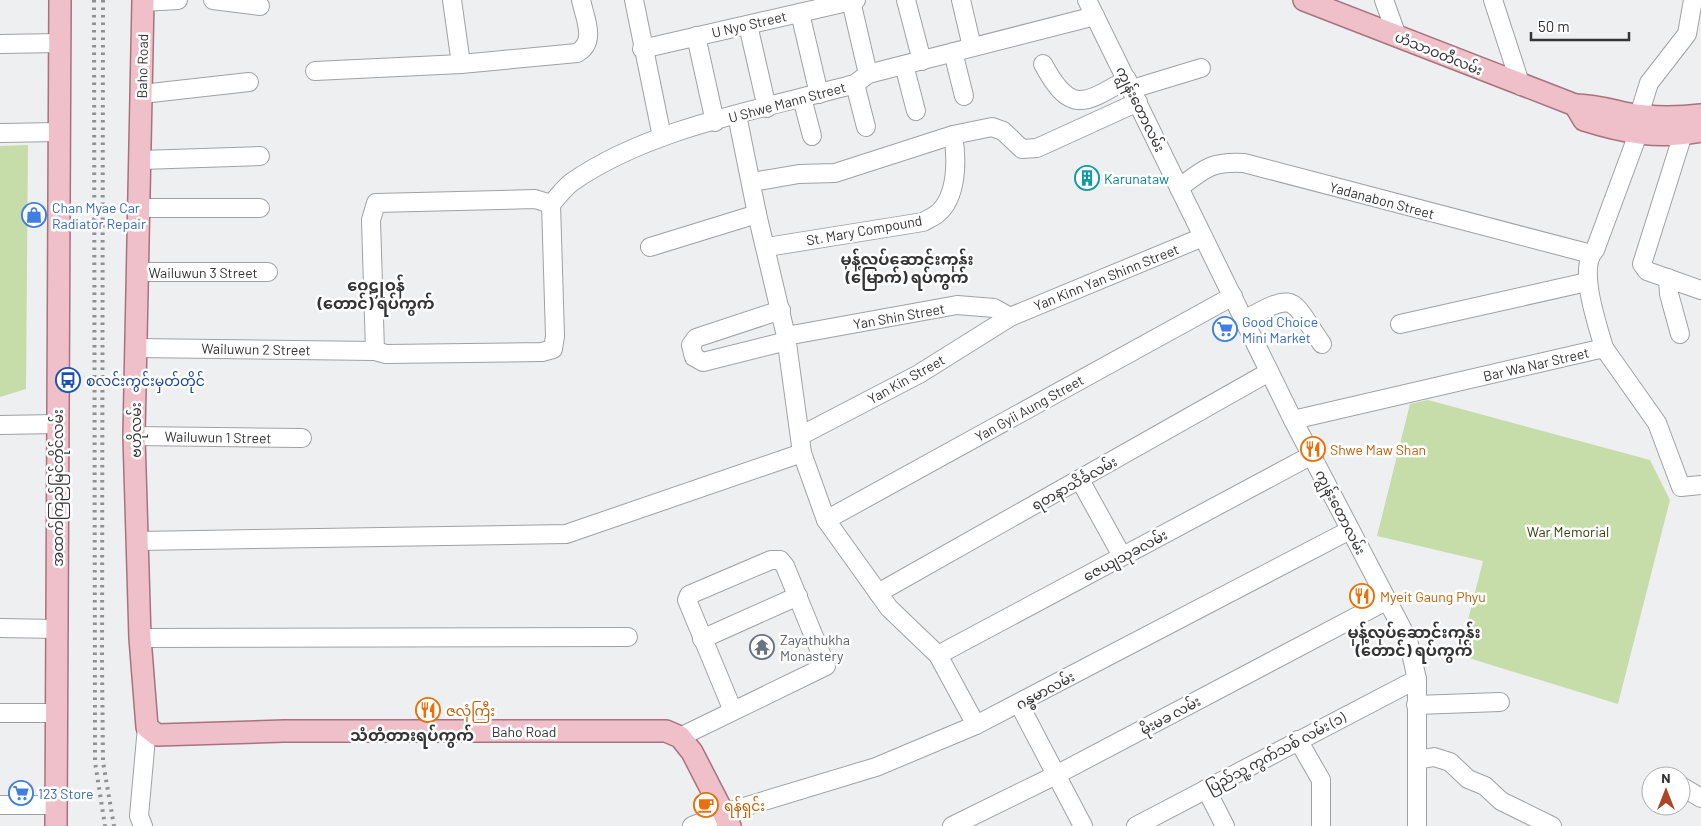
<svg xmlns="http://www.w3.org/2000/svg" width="1701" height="826" viewBox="0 0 1701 826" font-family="Barlow,'Noto Sans Myanmar',sans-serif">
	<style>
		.green { fill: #c6ddaa }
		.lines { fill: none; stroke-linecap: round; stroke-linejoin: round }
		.minor-casing { stroke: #a0a1a3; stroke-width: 20 }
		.major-casing { stroke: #a7737f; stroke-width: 24 }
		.minor { stroke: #fff; stroke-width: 18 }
		.major { stroke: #efbfca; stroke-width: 21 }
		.rail { stroke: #909092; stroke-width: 4; stroke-dasharray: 2.5 5; stroke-linecap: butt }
		.labels { text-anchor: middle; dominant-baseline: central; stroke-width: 5; stroke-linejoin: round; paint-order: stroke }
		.street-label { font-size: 14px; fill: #353536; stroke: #fff }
		.culture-label { font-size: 14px; fill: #0d838f; stroke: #fff; text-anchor: start }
		.shop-label { font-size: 14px; fill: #366cbe; stroke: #fff; text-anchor: start }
		.transit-label { font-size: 14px; fill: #164399; stroke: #fff; text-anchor: start }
		.food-label { font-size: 14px; fill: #c56008; stroke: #fff; text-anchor: start }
		.park-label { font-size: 14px; fill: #2f440b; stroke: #fff }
		.worship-label { font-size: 14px; fill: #5b616d; stroke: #fff; text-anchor: start }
		.quarter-label { font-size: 16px; font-weight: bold; fill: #353536; stroke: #fff }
	</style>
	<rect width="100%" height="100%" fill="#eeeff1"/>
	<!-- green -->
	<g class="green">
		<path d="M 28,145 L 26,389 L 0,397 L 0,146 Z"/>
		<path d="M 1428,400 L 1650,460 L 1670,500 L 1618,704 L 1459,655 L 1483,561 L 1377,536 L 1410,404 Z"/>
	</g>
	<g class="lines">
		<defs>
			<g id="minor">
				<path d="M 213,0 L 260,6"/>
				<path d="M 452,0 L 461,64"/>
				<path d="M 634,0 L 662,137"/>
				<path d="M 906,0 L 922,61"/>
				<path d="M 961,0 L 972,47"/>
				<path d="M 1087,0 L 1293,420 L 1408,640 L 1417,679 L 1417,826"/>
				<path d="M 1384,0 L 1397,36"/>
				<path d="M 1493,0 L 1521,86"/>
				<path d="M 851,1 L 868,74"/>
				<path d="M 143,2 L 178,0"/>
				<path d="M 800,13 L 819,94"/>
				<path d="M 748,25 L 767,108"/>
				<path d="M 696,36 L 715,122"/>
				<path d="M 0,44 L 60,43"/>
				<path d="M 642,49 L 856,0"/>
				<path d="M 953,52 L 964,96"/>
				<path d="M 1043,64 C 1070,114 1083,105 1127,79"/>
				<path d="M 904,65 L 916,111"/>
				<path d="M 315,71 L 461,64 L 577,53 C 597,42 585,19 581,0"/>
				<path d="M 855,84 L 866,127"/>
				<path d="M 1132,89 L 1201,68"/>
				<path d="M 142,94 L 249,82"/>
				<path d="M 802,98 L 812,136"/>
				<path d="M 737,115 L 757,214 L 786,336 L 802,453 L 826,520 L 889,608 L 938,655 L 976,725"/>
				<path d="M 1639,115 L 1649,83 L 1687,34 L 1693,0"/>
				<path d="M 0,133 L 59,132"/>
				<path d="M 1683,134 L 1642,264 L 1647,271 L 1701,290"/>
				<path d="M 141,160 L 260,156"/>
				<path d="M 752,182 L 799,174 L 835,173 L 953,135 L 992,127 L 1003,131 L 1022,149 L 1037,148 L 1138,102"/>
				<path d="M 1179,188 C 1204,169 1211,161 1244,163 L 1591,254"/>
				<path d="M 551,204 C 558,197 564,188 572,182 C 651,127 763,109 855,84 L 868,74 L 1095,16"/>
				<path d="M 139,208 L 260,208"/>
				<path d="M 650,247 L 757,214"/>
				<path d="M 767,247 L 923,222 C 928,219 933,217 937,214 C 958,197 957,158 953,135"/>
				<path d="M 139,272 L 268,272"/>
				<path d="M 1668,278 L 1669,294 L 1680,334"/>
				<path d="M 781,310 L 696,338 L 691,345 L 694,357 L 703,362 L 787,341"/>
				<path d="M 1244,320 C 1297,291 1290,297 1322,344"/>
				<path d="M 1400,324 L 1587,282"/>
				<path d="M 786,336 L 957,305 L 994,308 L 1010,317"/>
				<path d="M 136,348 L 375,351 L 386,354 L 542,352 L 553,349 L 555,336 L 551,204"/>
				<path d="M 1604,348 C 1598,326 1577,268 1595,250 L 1638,134"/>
				<path d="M 375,351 L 371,220 L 376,203 L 535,199 L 551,204"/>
				<path d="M 1293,420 L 1604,348 L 1657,423 L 1681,487 L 1701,485"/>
				<path d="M 0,425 L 57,424"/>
				<path d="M 134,436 L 302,438"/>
				<path d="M 800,436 L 919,374 L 1010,317 L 1203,237"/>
				<path d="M 1080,480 L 1122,556"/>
				<path d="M 826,520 L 1233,296"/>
				<path d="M 138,541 L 566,534 L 802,453"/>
				<path d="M 878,593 L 1269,372"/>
				<path d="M 0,628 L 56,629"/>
				<path d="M 140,638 L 628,637"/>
				<path d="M 702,639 L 798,596"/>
				<path d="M 938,655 L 1312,455"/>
				<path d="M 1019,704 L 1083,826"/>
				<path d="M 1416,705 L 1500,702"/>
				<path d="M 0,713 L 57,713"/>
				<path d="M 680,737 L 826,666 L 785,566 L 780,560 L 771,560 L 689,595 L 687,600 L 733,711"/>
				<path d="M 1298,740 L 1321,780 L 1321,826"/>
				<path d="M 1417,760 L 1434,757 L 1450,762 L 1468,779 L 1485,786 L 1501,801 L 1552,826"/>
				<path d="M 1681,786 L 1701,798"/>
				<path d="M 1206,789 L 1225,826"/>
				<path d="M 0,805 L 56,805"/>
				<path d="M 143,826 L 139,816 L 147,727"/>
				<path d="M 692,826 L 724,813 L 876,767 L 976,725 L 1350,530"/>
				<path d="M 952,826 L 1056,775 L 1386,601"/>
				<path d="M 1136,826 L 1417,679"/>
			</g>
			<g id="major">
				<path d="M 143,0 L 134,436 L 140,638 L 147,727 L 157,735 L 284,731 L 666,731 L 680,737 L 692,752 L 730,826"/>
				<path d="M 1304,0 L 1575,105 C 1593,105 1607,109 1624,113 C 1650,118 1675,118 1701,115"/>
				<path d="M 1575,105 L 1584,120 C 1626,133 1657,139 1701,131"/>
				<path d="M 56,826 L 60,0"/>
			</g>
		</defs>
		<!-- minor casing -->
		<use href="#minor" class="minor-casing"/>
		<!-- major casing -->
		<use href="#major" class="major-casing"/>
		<!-- minor -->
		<use href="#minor" class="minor"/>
		<!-- major -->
		<use href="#major" class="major"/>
		<!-- rail -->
		<g class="rail">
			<path d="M 94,0 L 95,762 L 105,826"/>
			<path d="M 103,0 L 102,663 L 103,762 L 114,826"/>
		</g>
	</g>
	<!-- icons -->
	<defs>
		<symbol id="building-ring" viewBox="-11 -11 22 22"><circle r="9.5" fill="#fff" stroke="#0f9aa8" stroke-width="1.5"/><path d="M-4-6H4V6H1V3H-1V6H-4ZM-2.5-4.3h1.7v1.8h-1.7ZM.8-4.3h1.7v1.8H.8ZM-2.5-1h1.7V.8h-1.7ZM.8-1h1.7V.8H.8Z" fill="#0f9aa8"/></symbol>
		<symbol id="shop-ring" viewBox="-11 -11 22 22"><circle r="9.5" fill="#fff" stroke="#3f7fe0" stroke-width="1.5"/><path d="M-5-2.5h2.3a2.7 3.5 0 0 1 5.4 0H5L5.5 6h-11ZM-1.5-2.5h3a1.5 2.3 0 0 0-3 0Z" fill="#3f7fe0"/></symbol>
		<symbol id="supermarket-ring" viewBox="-11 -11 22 22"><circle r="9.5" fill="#fff" stroke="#3f7fe0" stroke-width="1.5"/><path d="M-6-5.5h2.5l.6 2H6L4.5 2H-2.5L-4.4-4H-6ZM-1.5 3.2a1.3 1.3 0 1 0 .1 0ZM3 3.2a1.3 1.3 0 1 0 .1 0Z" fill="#3f7fe0"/></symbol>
		<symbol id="bus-ring" viewBox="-11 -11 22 22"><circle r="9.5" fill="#fff" stroke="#1a4fb4" stroke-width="1.5"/><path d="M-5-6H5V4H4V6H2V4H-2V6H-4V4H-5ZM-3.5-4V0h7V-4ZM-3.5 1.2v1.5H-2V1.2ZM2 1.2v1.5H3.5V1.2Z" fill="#1a4fb4"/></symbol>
		<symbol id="restaurant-ring" viewBox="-11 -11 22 22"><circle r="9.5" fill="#fff" stroke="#e8710a" stroke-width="1.5"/><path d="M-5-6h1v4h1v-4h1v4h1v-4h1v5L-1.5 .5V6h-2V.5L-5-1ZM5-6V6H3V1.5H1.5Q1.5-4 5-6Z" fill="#e8710a"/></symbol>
		<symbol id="temple-ring" viewBox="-11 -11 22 22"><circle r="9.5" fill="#fff" stroke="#6b7280" stroke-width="1.5"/><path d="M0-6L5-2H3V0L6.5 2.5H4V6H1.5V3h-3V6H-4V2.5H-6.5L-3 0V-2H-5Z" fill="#6b7280"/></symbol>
		<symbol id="cafe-ring" viewBox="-11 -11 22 22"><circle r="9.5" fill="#fff" stroke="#e8710a" stroke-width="1.5"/><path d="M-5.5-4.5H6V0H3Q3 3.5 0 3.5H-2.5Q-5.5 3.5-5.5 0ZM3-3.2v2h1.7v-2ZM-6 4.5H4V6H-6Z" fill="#e8710a"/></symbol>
	</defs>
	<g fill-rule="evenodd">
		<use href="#building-ring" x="1073" y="164" width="28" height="28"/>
		<use href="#shop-ring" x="20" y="201" width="28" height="28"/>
		<use href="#supermarket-ring" x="1211" y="315" width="28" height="28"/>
		<use href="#bus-ring" x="54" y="366" width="28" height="28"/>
		<use href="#restaurant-ring" x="1299" y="435" width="28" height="28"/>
		<use href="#restaurant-ring" x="1348" y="582" width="28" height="28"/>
		<use href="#temple-ring" x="748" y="633" width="28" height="28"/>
		<use href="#restaurant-ring" x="414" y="696" width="28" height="28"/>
		<use href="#supermarket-ring" x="7" y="779" width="28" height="28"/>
		<use href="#cafe-ring" x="692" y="791" width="28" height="28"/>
	</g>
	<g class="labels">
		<!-- street labels -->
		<g class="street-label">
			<text transform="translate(749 24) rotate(-13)">U Nyo Street</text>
			<text transform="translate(1439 53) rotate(22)">ဟံသာဝတီလမ်း</text>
			<text transform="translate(142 66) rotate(-89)">Baho Road</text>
			<text transform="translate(787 102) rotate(-15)">U Shwe Mann Street</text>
			<text transform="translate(1141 109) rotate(64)">ကျွန်းတောလမ်း</text>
			<text transform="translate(1382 200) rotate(15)">Yadanabon Street</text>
			<text transform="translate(864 230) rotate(-10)">St. Mary Compound</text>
			<text x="203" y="272">Wailuwun 3 Street</text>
			<text transform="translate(1106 277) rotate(-22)">Yan Kinn Yan Shinn Street</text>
			<text transform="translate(899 316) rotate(-10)">Yan Shin Street</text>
			<text transform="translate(256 349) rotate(1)">Wailuwun 2 Street</text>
			<text transform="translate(1536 364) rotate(-13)">Bar Wa Nar Street</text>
			<text transform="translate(906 379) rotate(-29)">Yan Kin Street</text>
			<text transform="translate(1029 408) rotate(-29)">Yan Gyii Aung Street</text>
			<text transform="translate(135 430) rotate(-90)">ဗဟိုလမ်း</text>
			<text transform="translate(218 437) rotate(1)">Wailuwun 1 Street</text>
			<text transform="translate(1074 483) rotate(-29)">ရတနာသိင်္ခလမ်း</text>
			<text transform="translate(57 488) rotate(-90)">အထက်ကြည်မြင်တိုင်လမ်း</text>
			<text transform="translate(1341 512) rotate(63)">ကျွန်းတောလမ်း</text>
			<text transform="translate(1125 555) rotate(-28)">ဇေယျသုခလမ်း</text>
			<text transform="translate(1045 690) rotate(-28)">ဂန္ဓမာလမ်း</text>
			<text transform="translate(1170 715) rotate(-28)">မိုးမခ လမ်း</text>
			<text x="524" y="731">Baho Road</text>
			<text transform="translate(1276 752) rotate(-28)">ပြည်သူ့ ကွက်သစ် လမ်း (၁)</text>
		</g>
		<!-- culture labels -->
		<g class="culture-label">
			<text x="1104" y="178">Karunataw</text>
		</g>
		<!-- shop labels -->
		<g class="shop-label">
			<text x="52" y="207">Chan Myae Car<tspan x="52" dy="16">Radiator Repair</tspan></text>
			<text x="1242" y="321">Good Choice<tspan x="1242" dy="16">Mini Market</tspan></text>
			<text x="38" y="793">123 Store</text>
		</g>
		<!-- transit labels -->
		<g class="transit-label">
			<text x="86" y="380">စလင်းကွင်းမှတ်တိုင်</text>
		</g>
		<!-- food labels -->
		<g class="food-label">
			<text x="1330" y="449">Shwe Maw Shan</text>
			<text x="1380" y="596">Myeit Gaung Phyu</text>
			<text x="446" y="710">ဇလုံကြီး</text>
			<text x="724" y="805">ရန်ရှင်း</text>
		</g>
		<!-- park labels -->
		<g class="park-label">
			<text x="1568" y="531">War Memorial</text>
		</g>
		<!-- worship labels -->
		<g class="worship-label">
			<text x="780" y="639">Zayathukha<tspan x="780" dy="16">Monastery</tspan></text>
		</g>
		<!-- quarter labels -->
		<g class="quarter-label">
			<text x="907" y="258">မုန့်လုပ်ဆောင်းကုန်း<tspan x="907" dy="18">(မြောက်) ရပ်ကွက်</tspan></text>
			<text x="376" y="284">ဝေဠုဝန်<tspan x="376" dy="18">(တောင်) ရပ်ကွက်</tspan></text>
			<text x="1414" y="631">မုန့်လုပ်ဆောင်းကုန်း<tspan x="1414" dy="18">(တောင်) ရပ်ကွက်</tspan></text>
			<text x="412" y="734">သံတံတားရပ်ကွက်</text>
		</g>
	</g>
	<!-- north arrow -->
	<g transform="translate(1666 791)"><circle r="24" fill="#ffffff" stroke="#aeaeaf"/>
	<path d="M0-4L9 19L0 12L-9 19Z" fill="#ad4426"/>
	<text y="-8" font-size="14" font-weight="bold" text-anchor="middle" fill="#353536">N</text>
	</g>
	<!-- scale -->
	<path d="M1531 32v8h98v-8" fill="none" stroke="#353536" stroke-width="2.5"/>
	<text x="1538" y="32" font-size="15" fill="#353536" stroke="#ffffff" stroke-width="4" paint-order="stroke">50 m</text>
</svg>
